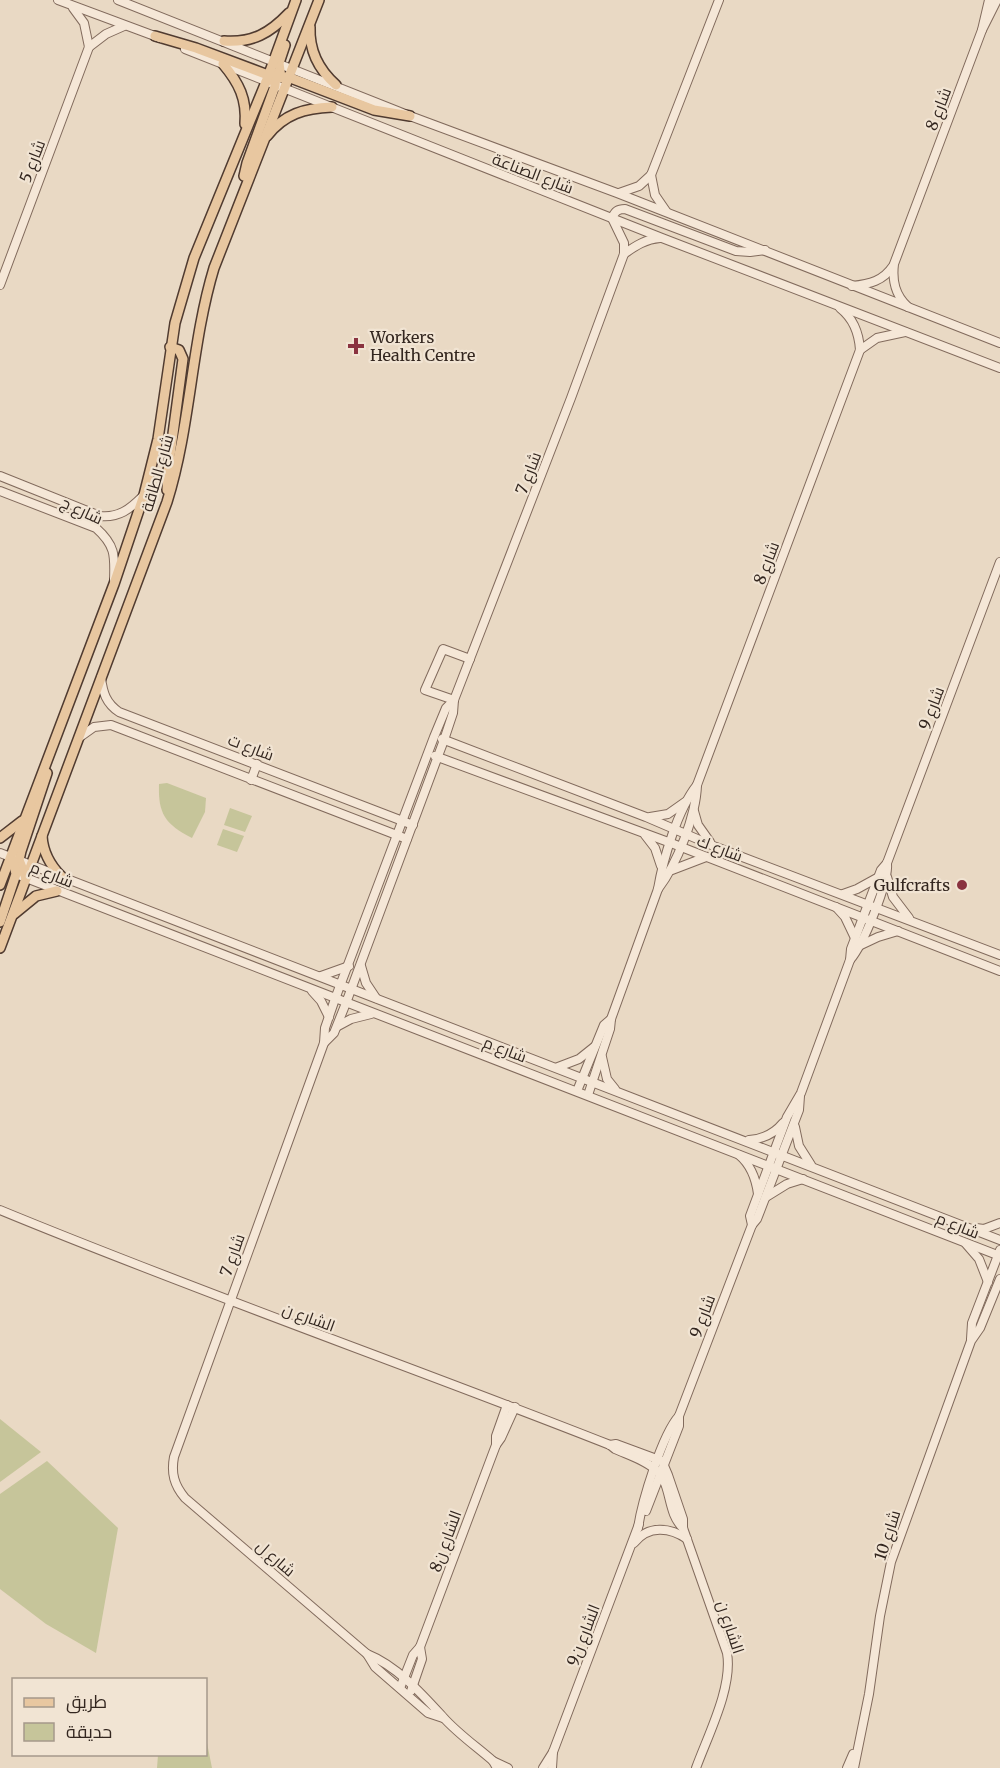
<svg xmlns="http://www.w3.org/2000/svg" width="1000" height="1768" viewBox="0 0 1000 1768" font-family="Merriweather,Cairo,serif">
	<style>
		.green { fill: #c6c59a }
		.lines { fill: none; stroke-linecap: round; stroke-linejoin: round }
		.minor-casing { stroke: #826b5d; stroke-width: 10 }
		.major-casing { stroke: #503b30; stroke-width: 12 }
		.minor { stroke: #f5e7d7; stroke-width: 8 }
		.major { stroke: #e8c7a0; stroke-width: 9 }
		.poi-dot { fill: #8a3340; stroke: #f1e4d3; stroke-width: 2 }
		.labels { text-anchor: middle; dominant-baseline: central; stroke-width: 4.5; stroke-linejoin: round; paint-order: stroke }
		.street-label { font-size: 16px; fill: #33261f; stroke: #f1e4d3 }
		.poi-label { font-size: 16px; fill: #33261f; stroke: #f1e4d3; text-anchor: start }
	</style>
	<rect width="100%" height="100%" fill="#e9d9c4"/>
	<!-- green -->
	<g class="green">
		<path d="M 167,783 L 206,798 L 205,812 L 192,838 C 165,824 158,814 159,784 Z"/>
		<path d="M 230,808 L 252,816 L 245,832 L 224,825 Z"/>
		<path d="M 223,829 L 244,836 L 237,852 L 217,845 Z"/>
		<path d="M 0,1419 L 41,1452 L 0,1482 Z"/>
		<path d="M 47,1461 L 118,1528 L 96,1653 L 46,1624 L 0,1589 L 0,1494 Z"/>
		<path d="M 206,1738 L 212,1768 L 157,1768 L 158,1755 L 206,1754 Z"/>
	</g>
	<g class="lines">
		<defs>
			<g id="minor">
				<path d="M 58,0 L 160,38"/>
				<path d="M 118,0 L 410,116 L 617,193 L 1000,343"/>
				<path d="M 989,0 L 982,30 L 997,0"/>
				<path d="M 89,47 L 106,34 L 124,26"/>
				<path d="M 185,49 L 662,238 L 1000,368"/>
				<path d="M 651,175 L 655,195 L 666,211"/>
				<path d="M 619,193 L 639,186 L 651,175 L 719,0"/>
				<path d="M 624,254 C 635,246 646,239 660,238"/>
				<path d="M 0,285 L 89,47 L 84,23 L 73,8"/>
				<path d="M 852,286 C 870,284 883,281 893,266"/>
				<path d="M 908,307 C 895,295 892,281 894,264 L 982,30"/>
				<path d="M 860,350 L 877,338 L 905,332"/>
				<path d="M 0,476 L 100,516 C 119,518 130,509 143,496"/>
				<path d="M 0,491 L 96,528 C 115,545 115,555 114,579"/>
				<path d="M 101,678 C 103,693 106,703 119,712 L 413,825"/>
				<path d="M 454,700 L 446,708 L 434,737 L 335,999 L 325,1028 L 324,1043 L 174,1457 C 171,1473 174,1485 185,1498 L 367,1654 C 397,1666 422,1694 443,1717 C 457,1733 477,1747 493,1761 L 497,1768"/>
				<path d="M 454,700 L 425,690 L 443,649 L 470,659"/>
				<path d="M 80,737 L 94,727 L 111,725 L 407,839"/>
				<path d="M 442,739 L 646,817 L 716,847 L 1000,955"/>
				<path d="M 435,756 L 671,843 L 1000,971"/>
				<path d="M 251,780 L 257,764"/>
				<path d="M 694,811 L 698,825 L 710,842"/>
				<path d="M 650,817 L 668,814 L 685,802"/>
				<path d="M 645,835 L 655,848 L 661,866"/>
				<path d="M 0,853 L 1000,1240"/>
				<path d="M 672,870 L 706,857"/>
				<path d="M 21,876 C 347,1003 674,1128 1000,1256"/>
				<path d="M 887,877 L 893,897 L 909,918"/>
				<path d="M 658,889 C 677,864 696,816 697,785 L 860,350 C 859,333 854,319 840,308"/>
				<path d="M 843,894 L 857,889 L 877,878"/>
				<path d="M 836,907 L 845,917 L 855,938"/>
				<path d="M 861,945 L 878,937 L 898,931"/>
				<path d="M 850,960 C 863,945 889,883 887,863"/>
				<path d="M 361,966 L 366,983 L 376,998"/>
				<path d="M 321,976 L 349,966"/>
				<path d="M 312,991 L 321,1001 L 329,1017"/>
				<path d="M 338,1026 L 351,1019 L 371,1014"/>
				<path d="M 324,1043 L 334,1033 L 346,1003 L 444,740 L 453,713 L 454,700 L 571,398 L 624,254 L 624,243 L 612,218 C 615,211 618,209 625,209 L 736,251 L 750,252 L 765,250"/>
				<path d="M 602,1057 L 607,1079 L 615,1089"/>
				<path d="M 558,1067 L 579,1059 L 594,1047"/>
				<path d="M 577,1091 L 604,1025 L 611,1019"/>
				<path d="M 588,1095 L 610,1029 L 611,1019 L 658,889 C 663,859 678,809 697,785"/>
				<path d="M 795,1127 L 799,1146 L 811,1165"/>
				<path d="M 749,1140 C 763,1139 774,1134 783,1123"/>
				<path d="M 739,1155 C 751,1165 756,1179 758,1194"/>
				<path d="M 766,1197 L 787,1184 L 803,1179"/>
				<path d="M 0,1210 C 201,1293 407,1365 610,1445 L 615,1449 C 628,1455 648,1461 658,1472 C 672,1487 667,1513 683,1528"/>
				<path d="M 752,1225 L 750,1216 L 787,1117 L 801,1093 L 850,960 L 851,949 L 881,870 L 887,863 L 1000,562"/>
				<path d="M 976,1228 L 984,1229 L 1000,1223"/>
				<path d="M 966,1244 L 979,1259 L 988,1282"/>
				<path d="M 971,1339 L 972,1323 L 1000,1250"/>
				<path d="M 496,1445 L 496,1436 L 507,1405"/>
				<path d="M 610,1445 L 616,1444 L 662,1461 L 668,1475 L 683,1519 L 683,1528 L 727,1653 C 733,1687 708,1735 696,1768"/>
				<path d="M 646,1511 L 679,1426 L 679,1416"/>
				<path d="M 638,1528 C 642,1501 662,1435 679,1416 L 752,1225 L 757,1219 L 799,1110 L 800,1096"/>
				<path d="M 634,1543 C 648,1525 670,1527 687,1539"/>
				<path d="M 367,1654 L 375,1667 L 428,1713 L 443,1718"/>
				<path d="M 400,1688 L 413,1655 L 420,1647 L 496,1445 L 501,1438 L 515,1407"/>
				<path d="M 411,1691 L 422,1659 L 420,1647"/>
				<path d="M 493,1761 L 508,1768"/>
				<path d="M 543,1768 L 553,1752 L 639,1524"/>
				<path d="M 552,1768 L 553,1752"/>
				<path d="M 847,1768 L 853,1754"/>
				<path d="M 854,1768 L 869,1694 L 880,1616 L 891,1562 L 971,1341 L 980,1328 L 1000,1279"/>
			</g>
			<g id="major">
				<path d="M 310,27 C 309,51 318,69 336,85"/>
				<path d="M 155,36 L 196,48 L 268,75 L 273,75"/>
				<path d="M 224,41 C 253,43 270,33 289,13"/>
				<path d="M 223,64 C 239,83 247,99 245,124"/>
				<path d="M 281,78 L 279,63 L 285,45"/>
				<path d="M 266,82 L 276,77 L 288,77 L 374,110 L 410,116"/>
				<path d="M 267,136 C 284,114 305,108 332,107"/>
				<path d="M 244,176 L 247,163 L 275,86 L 276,73"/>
				<path d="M 167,490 L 168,471 L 183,359 L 179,350 L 170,347"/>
				<path d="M 42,836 C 43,852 50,865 61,876"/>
				<path d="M 0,838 L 22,821"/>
				<path d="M 26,878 L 19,860 L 21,851 L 47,773"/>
				<path d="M 0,885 L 114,584 L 144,495 L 158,439 L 175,323 L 194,258 L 266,82 L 296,0"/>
				<path d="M 14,914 L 36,896 L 57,891"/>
				<path d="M 0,922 L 16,874 L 13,861"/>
				<path d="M 0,948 L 167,502 C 191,425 191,344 214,268 L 319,0"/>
			</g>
		</defs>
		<!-- minor casing -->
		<use href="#minor" class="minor-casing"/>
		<!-- major casing -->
		<use href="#major" class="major-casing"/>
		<!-- minor -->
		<use href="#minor" class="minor"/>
		<!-- major -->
		<use href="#major" class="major"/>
	</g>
	<!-- markers -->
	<g class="poi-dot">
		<path d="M353 337h6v6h6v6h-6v6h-6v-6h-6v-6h6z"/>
		<circle cx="962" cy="885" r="6"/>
	</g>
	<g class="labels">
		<!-- street labels -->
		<g class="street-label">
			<text transform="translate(938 109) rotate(-69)">شارع 8</text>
			<text transform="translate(32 161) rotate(-69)">شارع 5</text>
			<text transform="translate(533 173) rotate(21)">شارع الصناعة</text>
			<text transform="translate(157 473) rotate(-74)">شارع الطاقة</text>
			<text transform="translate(528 473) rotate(-69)">شارع 7</text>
			<text transform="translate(82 510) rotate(25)">شارع ج</text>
			<text transform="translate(766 563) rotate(-69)">شارع 8</text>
			<text transform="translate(931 708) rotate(-69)">شارع 9</text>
			<text transform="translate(251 747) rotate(21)">شارع ت</text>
			<text transform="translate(720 848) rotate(21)">شارع ك</text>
			<text transform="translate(52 874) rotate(22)">شارع م</text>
			<text transform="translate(505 1049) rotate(21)">شارع م</text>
			<text transform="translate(958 1225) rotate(22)">شارع م</text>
			<text transform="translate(232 1255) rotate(-70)">شارع 7</text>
			<text transform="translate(702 1316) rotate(-69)">شارع 9</text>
			<text transform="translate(309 1317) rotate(20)">الشارع ن</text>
			<text transform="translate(887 1535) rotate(-72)">شارع 10</text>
			<text transform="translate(445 1541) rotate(-70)">الشارع ن8</text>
			<text transform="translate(276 1558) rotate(41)">شارع ل</text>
			<text transform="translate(731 1627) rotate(72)">الشارع ن</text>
			<text transform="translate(583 1635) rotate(-69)">الشارع ن9</text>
		</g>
		<!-- poi labels -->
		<g class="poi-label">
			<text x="370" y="337">Workers<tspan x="370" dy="18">Health Centre</tspan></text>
			<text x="950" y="885" text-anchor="end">Gulfcrafts</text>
		</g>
	</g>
	<!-- legend -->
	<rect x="12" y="1678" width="195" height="78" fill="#f1e4d3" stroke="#a5988b" stroke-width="1.5"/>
	<rect x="24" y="1698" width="30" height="9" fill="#e8c7a0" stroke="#a5988b" stroke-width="1.5"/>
	<text x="66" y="1708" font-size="18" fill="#33261f">طريق</text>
	<rect x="24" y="1723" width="30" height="18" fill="#c6c59a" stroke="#a5988b" stroke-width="1.5"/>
	<text x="66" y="1738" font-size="18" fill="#33261f">حديقة</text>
</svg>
